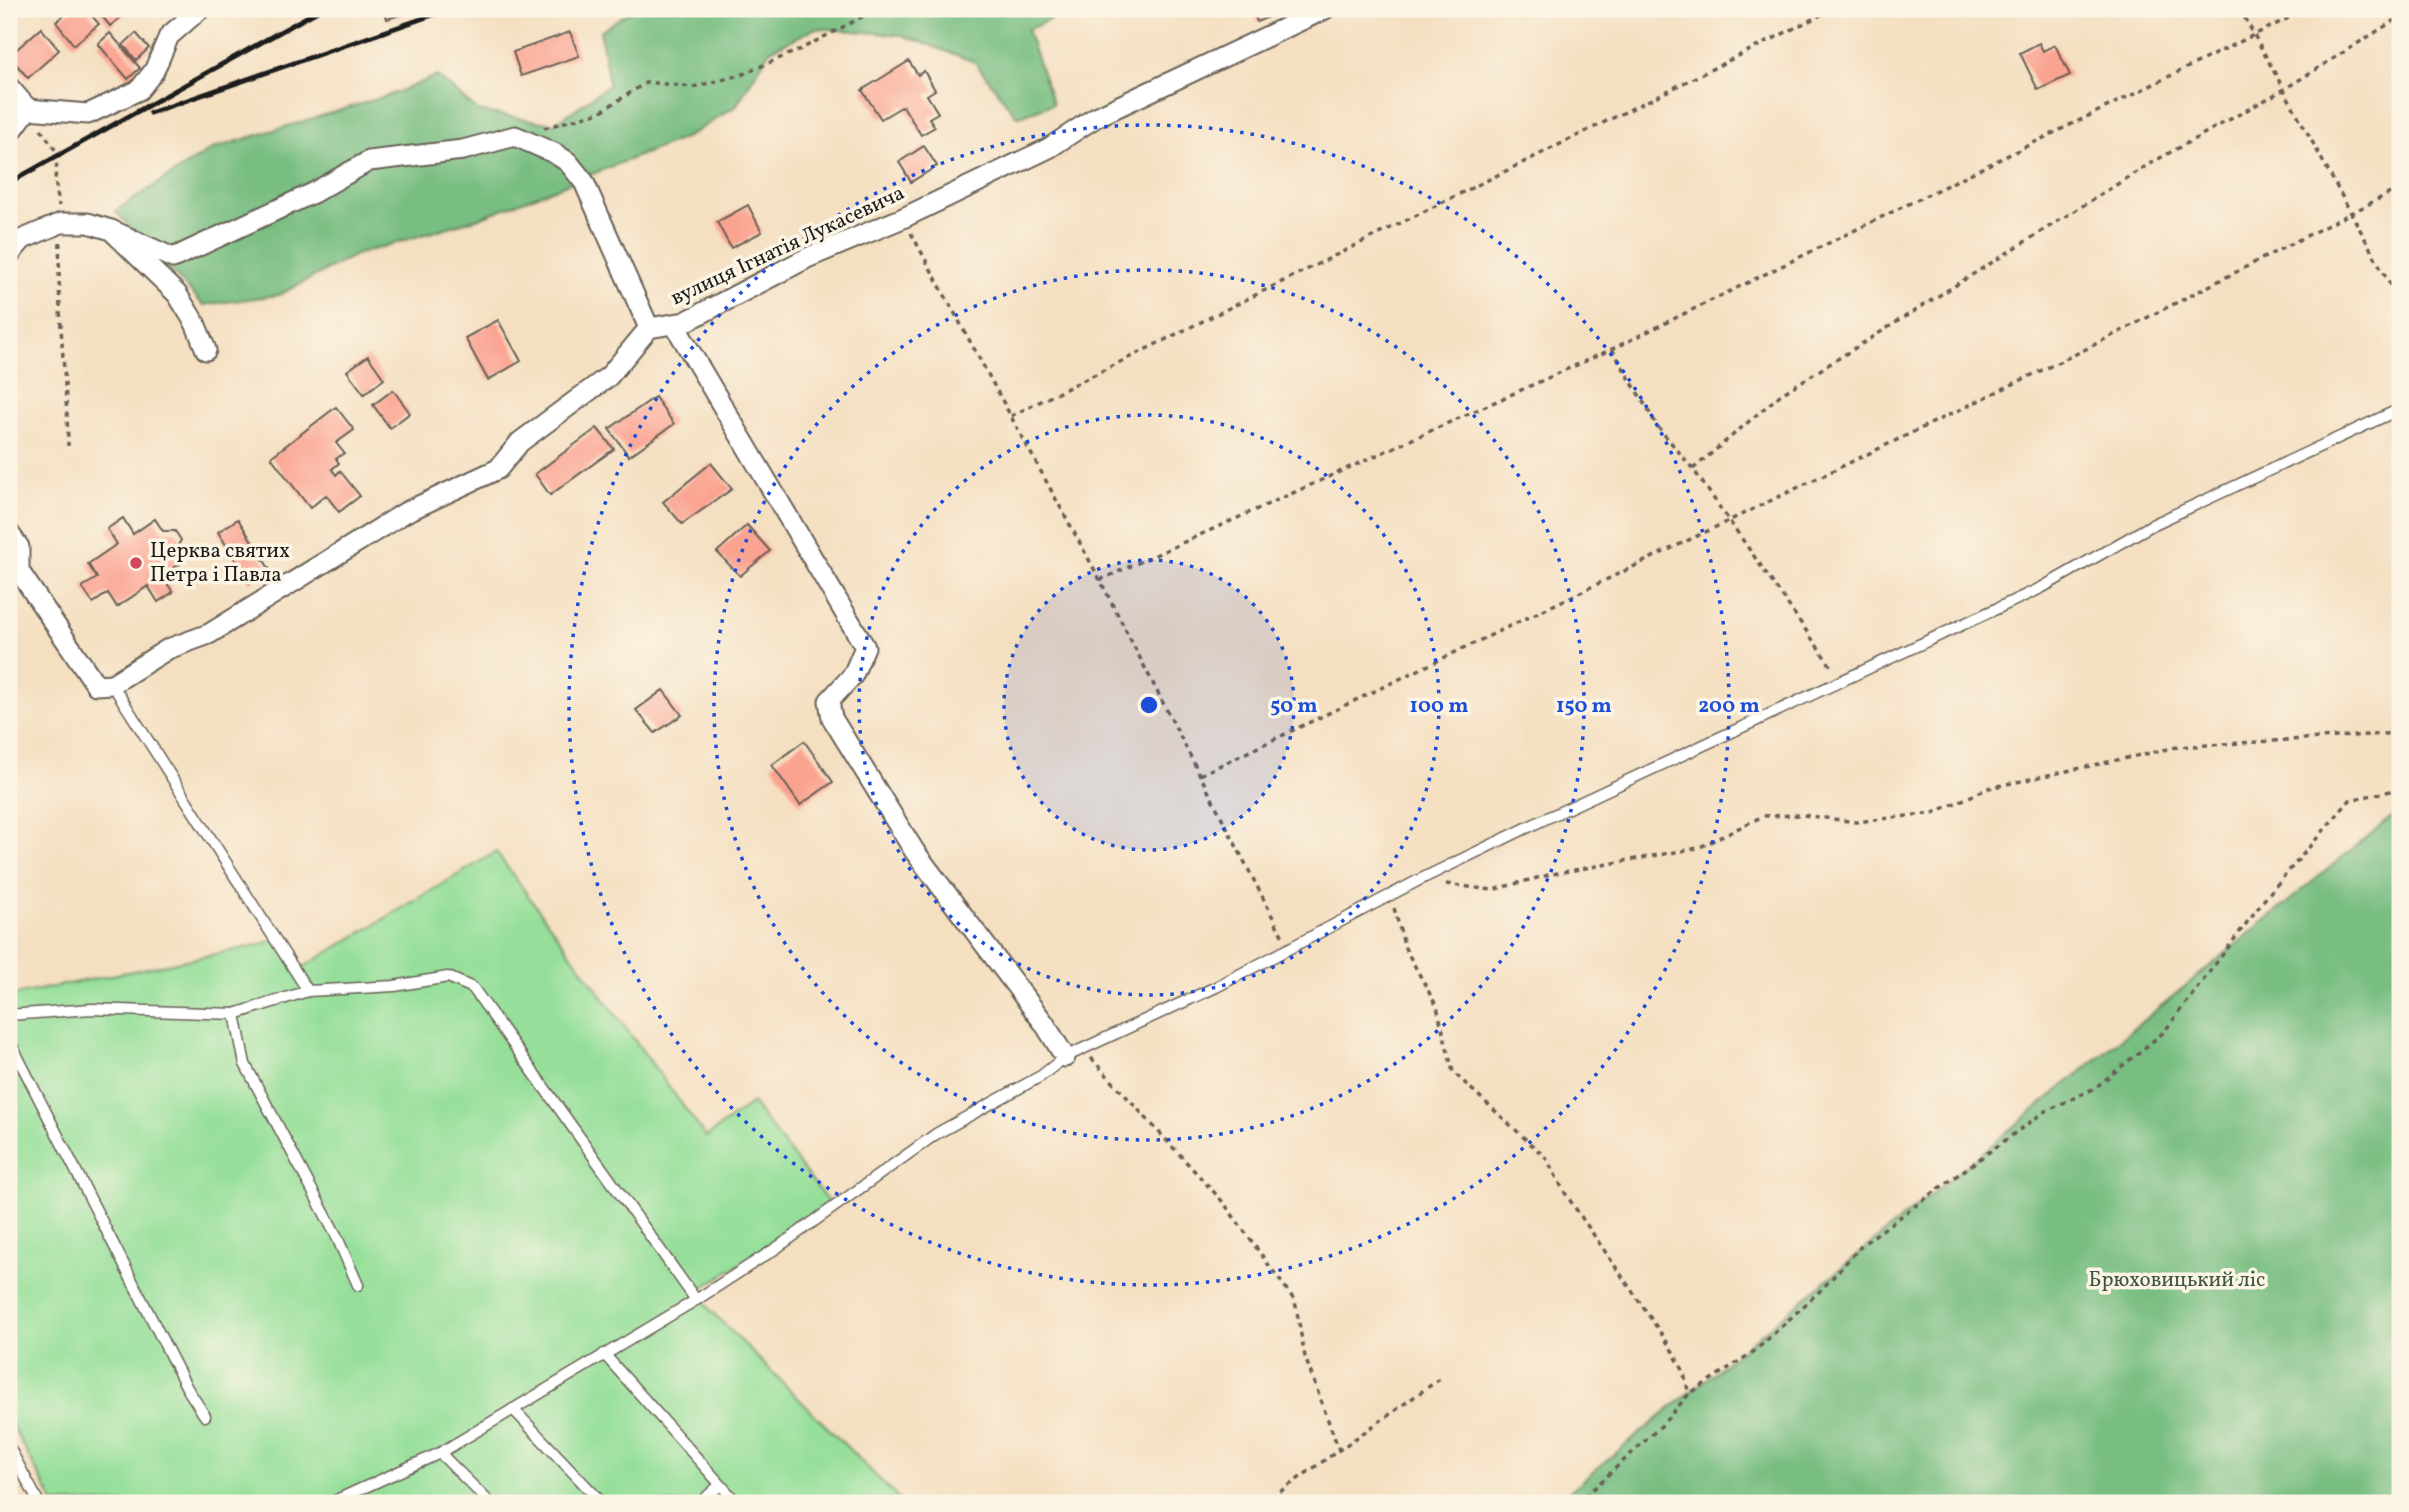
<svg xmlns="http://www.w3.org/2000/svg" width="2409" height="1512" viewBox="0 0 2409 1512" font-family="Vollkorn,serif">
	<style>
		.green { fill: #95df9a; stroke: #587e5b; stroke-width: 2 }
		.forest { fill: #78be82; stroke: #4a6d4f; stroke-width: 2 }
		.building { fill: #fba391 }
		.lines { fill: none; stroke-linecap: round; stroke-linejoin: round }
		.service-casing { stroke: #686056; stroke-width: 13 }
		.minor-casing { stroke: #686056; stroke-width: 23 }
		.path { stroke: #686056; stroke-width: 3.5; stroke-dasharray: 5 5; stroke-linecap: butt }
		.service { stroke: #fff; stroke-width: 10 }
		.minor { stroke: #fff; stroke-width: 19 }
		.rail { stroke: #1c1c1c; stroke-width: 5 }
		.ring { fill: none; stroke: #1d4ed8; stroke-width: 3.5; stroke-dasharray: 3.5 7 }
		.poi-dot { fill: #d1495b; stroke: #fcf5e5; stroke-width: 2.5 }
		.labels { text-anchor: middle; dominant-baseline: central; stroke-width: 7; stroke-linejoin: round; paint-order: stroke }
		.street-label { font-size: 21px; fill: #1c1c1c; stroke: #fcf5e5 }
		.poi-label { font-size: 21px; fill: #1c1c1c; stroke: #fcf5e5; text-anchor: start }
		.park-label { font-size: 21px; fill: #405642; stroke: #fcf5e5 }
		.centre { fill: #1d4ed8; stroke: #fcf5e5; stroke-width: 3.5 }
		.ring-label { font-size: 21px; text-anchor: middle; font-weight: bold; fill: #1d4ed8; stroke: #fcf5e5; stroke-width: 7; stroke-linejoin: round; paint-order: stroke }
	</style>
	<rect width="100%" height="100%" fill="#fcf5e5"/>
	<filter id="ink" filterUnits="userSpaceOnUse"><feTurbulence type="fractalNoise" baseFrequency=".0143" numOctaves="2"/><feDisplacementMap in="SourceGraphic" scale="14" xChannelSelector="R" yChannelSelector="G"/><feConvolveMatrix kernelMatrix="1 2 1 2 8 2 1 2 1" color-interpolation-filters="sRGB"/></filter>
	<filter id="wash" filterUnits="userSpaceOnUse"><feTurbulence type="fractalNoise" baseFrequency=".00686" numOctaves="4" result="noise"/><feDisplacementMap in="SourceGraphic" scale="28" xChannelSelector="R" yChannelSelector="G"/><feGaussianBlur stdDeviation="1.57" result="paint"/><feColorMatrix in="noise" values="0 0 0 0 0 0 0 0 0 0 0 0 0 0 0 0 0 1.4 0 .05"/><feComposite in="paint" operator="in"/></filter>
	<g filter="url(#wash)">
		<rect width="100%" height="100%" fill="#f4dfc1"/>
		<!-- green -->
		<path class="green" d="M 496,852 L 706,1137 L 752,1103 L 831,1206 L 699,1290 L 710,1310 L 903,1503 L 54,1503 L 9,1420 L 9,996 L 260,945 L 279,938 L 302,968 Z"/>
		<!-- forest -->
		<g class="forest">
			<path d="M 634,9 L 1072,9 L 1027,30 L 1053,104 L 1017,117 L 975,62 L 902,35 L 816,28 L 770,50 L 736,106 L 687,137 L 479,218 L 355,255 L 279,295 L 203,305 L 115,211 L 212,149 L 390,95 L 437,76 L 478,111 L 554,124 L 609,85 L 600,31 Z"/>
			<path d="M 2400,810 L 2400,1503 L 1555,1503 Z"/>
		</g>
		<g id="blocks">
			<!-- building -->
			<g class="building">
				<path d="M 72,9 L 86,9 L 99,24 L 74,45 L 56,22 Z"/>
				<path d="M 96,9 L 131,9 L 110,26 Z"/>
				<path d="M 384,9 L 419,9 L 387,19 Z"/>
				<path d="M 1252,9 L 1286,9 L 1257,22 Z"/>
				<path d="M 41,28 L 59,50 L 28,78 L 9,56 Z"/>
				<path d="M 570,32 L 579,56 L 521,76 L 513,52 Z"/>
				<path d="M 110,33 L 140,68 L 128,79 L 98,44 Z"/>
				<path d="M 136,33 L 149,48 L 136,60 L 123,45 Z"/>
				<path d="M 2039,43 L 2043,51 L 2055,45 L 2070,75 L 2038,90 L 2020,53 Z"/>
				<path d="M 909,61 L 918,75 L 924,71 L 935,90 L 927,95 L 938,113 L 929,118 L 935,127 L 921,135 L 903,106 L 881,119 L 862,90 Z"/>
				<path d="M 924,146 L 937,166 L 911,182 L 899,162 Z"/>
				<path d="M 748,205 L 762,232 L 731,248 L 717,222 Z"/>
				<path d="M 498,320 L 521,361 L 488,380 L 465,338 Z"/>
				<path d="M 368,356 L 384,379 L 364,394 L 347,371 Z"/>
				<path d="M 393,390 L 410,413 L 390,428 L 373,405 Z"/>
				<path d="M 655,397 L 674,424 L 629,456 L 609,429 Z"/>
				<path d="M 336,407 L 354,430 L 336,443 L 344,453 L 336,459 L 339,463 L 332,469 L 336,475 L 340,471 L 360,496 L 339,512 L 326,495 L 310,508 L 271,457 Z"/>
				<path d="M 597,428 L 614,449 L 550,495 L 535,474 Z"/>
				<path d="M 711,463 L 732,489 L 682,524 L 663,502 Z"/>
				<path d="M 123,518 L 133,534 L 155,519 L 163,531 L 175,531 L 181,540 L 176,549 L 184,561 L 162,576 L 173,592 L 158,602 L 148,586 L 117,607 L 108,593 L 93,603 L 82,587 L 97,578 L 88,564 L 117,544 L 107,529 Z"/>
				<path d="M 238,519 L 270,570 L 250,583 L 218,532 Z"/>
				<path d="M 747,525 L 770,551 L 740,576 L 717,552 Z"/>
				<path d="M 663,690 L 682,715 L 655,733 L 636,710 Z"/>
				<path d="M 804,741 L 833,782 L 800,805 L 772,765 Z"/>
			</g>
		</g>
	</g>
	<g filter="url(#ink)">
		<use href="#blocks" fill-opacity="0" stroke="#686056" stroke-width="2"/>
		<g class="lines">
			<defs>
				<g id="service">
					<path d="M 112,684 L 308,991"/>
					<path d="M 9,1015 L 91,1009 L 235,1014"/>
					<path d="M 9,1040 L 187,1388 L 205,1416"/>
					<path d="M 358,1285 L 336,1235 L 245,1064 L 235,1014 L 308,991 L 394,986 L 448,977 L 473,988 L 696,1300 L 778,1247 L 936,1134 L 1041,1076 L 1065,1057 L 1216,987 L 1419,880 L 1547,818 L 2041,588 L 2152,525 L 2400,409"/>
					<path d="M 604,1354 L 737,1503"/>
					<path d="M 513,1409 L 602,1503"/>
					<path d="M 9,1447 L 39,1503"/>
					<path d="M 440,1453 L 490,1503"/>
					<path d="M 330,1503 L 440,1453 L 696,1300"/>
					<path d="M 700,1503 L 720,1485"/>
				</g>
				<g id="minor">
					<path d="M 9,87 L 28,109"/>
					<path d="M 28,109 L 88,114 L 139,90 L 154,71 L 169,36 L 200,9"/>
					<path d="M 9,135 L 28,109"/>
					<path d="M 111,230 L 173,258 L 313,193 L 369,161 L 463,150 L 515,136 L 554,153 L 568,162 L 584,182 L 649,328"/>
					<path d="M 9,255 L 23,239 L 61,223 L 88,223 L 111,230 L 177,294 L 195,323 L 206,350"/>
					<path d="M 674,324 L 865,647 L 853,675 L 829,701 L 832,718 L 915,852 L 1044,1023 L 1065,1057"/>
					<path d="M 9,533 L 19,547 L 19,571 L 96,685 L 112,684 L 168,649 L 209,634 L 406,512 L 498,469 L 520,442 L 609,376 L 649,328 L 685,322 L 807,258 L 903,218 L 1049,148 L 1096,117 L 1325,9"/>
				</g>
			</defs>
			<!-- service casing -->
			<use href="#service" class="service-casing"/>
			<!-- minor casing -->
			<use href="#minor" class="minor-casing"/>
			<!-- path -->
			<g class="path">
				<path d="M 2240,9 L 2400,303"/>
				<path d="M 544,128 L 600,112 L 647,82 L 693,87 L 741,75 L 801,49 L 877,9"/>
				<path d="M 41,129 L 58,154 L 55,179 L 59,206"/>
				<path d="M 911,233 L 1100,580 L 1283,937"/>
				<path d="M 60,242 C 56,310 67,378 68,446"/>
				<path d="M 1612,349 L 1658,427 L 1693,469 L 1833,669"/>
				<path d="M 1011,416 L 1833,9"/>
				<path d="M 1693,469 L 1780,395 L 2151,163 L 2283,90 L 2400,17"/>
				<path d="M 1100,580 L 1612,349 L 2307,9"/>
				<path d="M 1200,775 L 2084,350 L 2400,188"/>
				<path d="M 1446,884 L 1492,890 L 1552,874 L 1698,848 L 1763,816 L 1803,815 L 1856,822 L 1933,813 L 1989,788 L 2177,747 L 2400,733"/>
				<path d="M 1394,908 L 1405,948 L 1437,1007 L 1453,1072 L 1546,1158 L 1565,1193 L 1669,1345 L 1683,1370 L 1689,1394"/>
				<path d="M 1091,1058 L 1223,1202 L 1295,1301 L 1305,1357 L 1339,1450"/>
				<path d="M 1264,1503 L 1441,1378"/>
				<path d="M 1578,1503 L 1662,1425 L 1689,1394 L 1756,1350 L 1822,1289 L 1863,1244 L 2044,1112 L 2095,1088 L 2164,1032 L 2267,896 L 2350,800 L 2400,789"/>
			</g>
			<!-- service -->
			<use href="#service" class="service"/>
			<!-- minor -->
			<use href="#minor" class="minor"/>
			<!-- rail -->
			<g class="rail">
				<path d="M 150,113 L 450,9"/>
				<path d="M 9,183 L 321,9"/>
			</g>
		</g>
	</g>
	<!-- distance rings -->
	<circle cx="1149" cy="705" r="145" fill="#1d4ed8" fill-opacity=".12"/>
	<g class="ring">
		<circle cx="1149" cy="705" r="145"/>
		<circle cx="1149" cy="705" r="290"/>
		<circle cx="1149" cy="705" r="435"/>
		<circle cx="1149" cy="705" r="580"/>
	</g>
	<!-- markers -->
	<circle class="poi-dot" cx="136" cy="563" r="7"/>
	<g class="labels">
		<!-- street labels -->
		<g class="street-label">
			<text transform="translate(788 246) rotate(-25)">вулиця Ігнатія Лукасевича</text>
		</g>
		<!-- poi labels -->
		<g class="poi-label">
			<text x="150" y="551">Церква святих<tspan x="150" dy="24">Петра і Павла</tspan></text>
		</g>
		<!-- park labels -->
		<g class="park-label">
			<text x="2177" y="1280">Брюховицький ліс</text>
		</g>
	</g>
	<circle cx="1149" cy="705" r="10" class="centre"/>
	<g class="ring-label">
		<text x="1294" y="712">50 m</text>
		<text x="1439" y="712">100 m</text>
		<text x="1584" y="712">150 m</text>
		<text x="1729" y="712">200 m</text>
	</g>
	<!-- margin -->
	<rect width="2409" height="1512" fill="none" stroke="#fcf5e5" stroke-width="35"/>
</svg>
